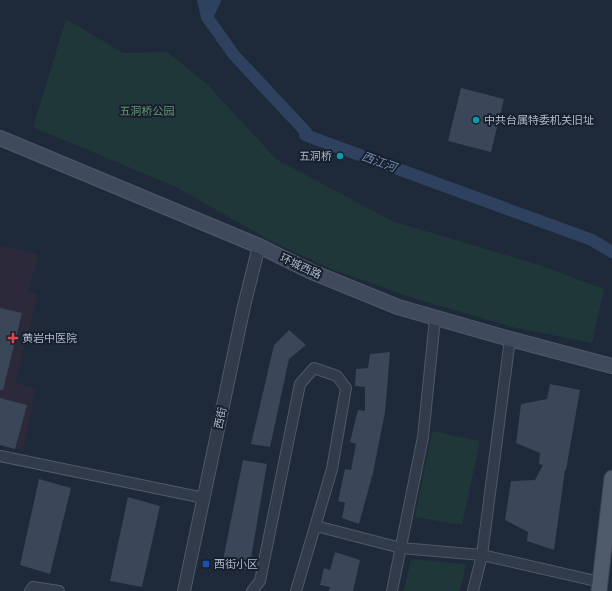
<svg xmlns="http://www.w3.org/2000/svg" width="612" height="591" viewBox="0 0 612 591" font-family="'Archivo Narrow','Noto Sans SC',sans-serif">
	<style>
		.medical { fill: #2c2a3a }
		.green { fill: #20373a }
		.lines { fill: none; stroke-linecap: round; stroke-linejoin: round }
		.canal { stroke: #2e4260; stroke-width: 12 }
		.building { fill: #3a4759 }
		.minor-casing { stroke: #4f5967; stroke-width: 12 }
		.tertiary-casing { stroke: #4f5967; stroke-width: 14 }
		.secondary-casing { stroke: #4f5967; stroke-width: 16 }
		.primary-casing { stroke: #3b4453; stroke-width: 17 }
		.minor { stroke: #323b49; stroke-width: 10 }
		.tertiary { stroke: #323b49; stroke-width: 12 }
		.secondary { stroke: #3f4a5d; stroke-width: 14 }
		.primary { stroke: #4f5a6a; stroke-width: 15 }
		.culture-dot { fill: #0f9aa8; stroke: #18202e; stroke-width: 1.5 }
		.health-dot { fill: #e0444e; stroke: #18202e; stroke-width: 1.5 }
		.transit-dot { fill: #1a4fb4; stroke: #18202e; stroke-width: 1.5 }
		.labels { text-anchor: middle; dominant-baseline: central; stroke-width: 4; stroke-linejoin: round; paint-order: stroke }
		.park-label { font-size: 11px; fill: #62996f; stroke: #18202e }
		.poi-label { font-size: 11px; fill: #acb6c6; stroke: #18202e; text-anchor: start }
		.street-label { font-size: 11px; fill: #acb6c6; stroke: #18202e }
		.water-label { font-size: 12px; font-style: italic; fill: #718cb2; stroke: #18202e }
	</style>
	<rect width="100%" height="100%" fill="#1e2939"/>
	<!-- medical -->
	<path class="medical" d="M 0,245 L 39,254 L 28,291 L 38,294 L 15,383 L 36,388 L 23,450 L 0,445 Z"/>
	<!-- green -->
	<g class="green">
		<path d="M 66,19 L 123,53 L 167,52 L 207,84 L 276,159 L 392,221 L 536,264 L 604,289 L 592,343 L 516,328 L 413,298 L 331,269 L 273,242 L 176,187 L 33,127 Z"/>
		<path d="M 432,431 L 480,441 L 462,525 L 415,517 Z"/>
		<path d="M 411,559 L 466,564 L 460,591 L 404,591 Z"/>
	</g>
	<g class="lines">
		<!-- canal -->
		<g class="canal">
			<path d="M 203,0 L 207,17 L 234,55 L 306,132 L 305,135 L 592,240 L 612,252"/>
			<path d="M 207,17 L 215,0"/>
		</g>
	</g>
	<!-- building -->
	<g class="building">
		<path d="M 461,88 L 504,99 L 491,152 L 448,141 Z"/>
		<path d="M 0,308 L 22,313 L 3,390 L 0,390 Z"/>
		<path d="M 289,330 L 306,345 L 289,359 L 270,447 L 251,444 L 274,345 Z"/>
		<path d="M 390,352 L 385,412 L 373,473 L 359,524 L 342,518 L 345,503 L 338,501 L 345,469 L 351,470 L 356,444 L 350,442 L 358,410 L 365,411 L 365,387 L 355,386 L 356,369 L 368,368 L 370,354 Z"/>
		<path d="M 550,384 L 580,390 L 566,470 L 565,470 L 554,550 L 527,541 L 528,532 L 505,520 L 511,481 L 535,480 L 543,465 L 539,464 L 540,453 L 516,443 L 521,404 L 547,399 Z"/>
		<path d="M 0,398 L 27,405 L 15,449 L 0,445 Z"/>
		<path d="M 243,460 L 267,464 L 249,570 L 222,565 Z"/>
		<path d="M 39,479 L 71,488 L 50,574 L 20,565 Z"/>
		<path d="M 128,497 L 160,506 L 142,587 L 110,581 Z"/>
		<path d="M 335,552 L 360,560 L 353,591 L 329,591 L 330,587 L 320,585 L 324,568 L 330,570 Z"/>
	</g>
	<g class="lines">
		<defs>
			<g id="minor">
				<path d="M 0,456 L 204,498"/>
				<path d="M 316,526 L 401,548 L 482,555 L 600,582"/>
				<path d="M 30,591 L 33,587 L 59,591"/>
				<path d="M 252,591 L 260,581 L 300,384 L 314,368 L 337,376 L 346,388 L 332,469 L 296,591"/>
				<path d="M 392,591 L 423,437 L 435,319"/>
				<path d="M 473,591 L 482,555 L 510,339"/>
			</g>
			<path id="tertiary" d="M 184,591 L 244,306 L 259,246"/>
			<path id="secondary" d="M 0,138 L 259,246 L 312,272 L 398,307 L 510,339 L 612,366"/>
			<path id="primary" d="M 599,591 L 612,478"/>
		</defs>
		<!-- minor casing -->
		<use href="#minor" class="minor-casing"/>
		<!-- tertiary casing -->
		<use href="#tertiary" class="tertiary-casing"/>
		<!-- secondary casing -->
		<use href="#secondary" class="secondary-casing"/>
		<!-- primary casing -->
		<use href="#primary" class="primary-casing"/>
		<!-- minor -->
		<use href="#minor" class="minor"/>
		<!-- tertiary -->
		<use href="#tertiary" class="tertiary"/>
		<!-- secondary -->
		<use href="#secondary" class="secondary"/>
		<!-- primary -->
		<use href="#primary" class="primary"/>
	</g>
	<!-- markers -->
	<g class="culture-dot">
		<circle cx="476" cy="120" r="4"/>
		<circle cx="340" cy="156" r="4"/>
	</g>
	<path class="health-dot" d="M11 332h4v4h4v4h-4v4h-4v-4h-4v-4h4z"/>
	<rect class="transit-dot" x="202" y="560" width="8" height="8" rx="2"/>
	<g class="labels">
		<!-- park labels -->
		<g class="park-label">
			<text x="147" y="111">五洞桥公园</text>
		</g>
		<!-- poi labels -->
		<g class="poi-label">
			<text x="484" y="120">中共台属特委机关旧址</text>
			<text x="332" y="156" text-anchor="end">五洞桥</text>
			<text x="22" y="338">黄岩中医院</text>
			<text x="214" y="564">西街小区</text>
		</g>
		<!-- street labels -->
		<g class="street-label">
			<text transform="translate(301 266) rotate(25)">环城西路</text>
			<text transform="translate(220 418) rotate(-78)">西街</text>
		</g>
		<!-- water labels -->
		<g class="water-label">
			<text transform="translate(379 162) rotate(20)">西江河</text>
		</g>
	</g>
</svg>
